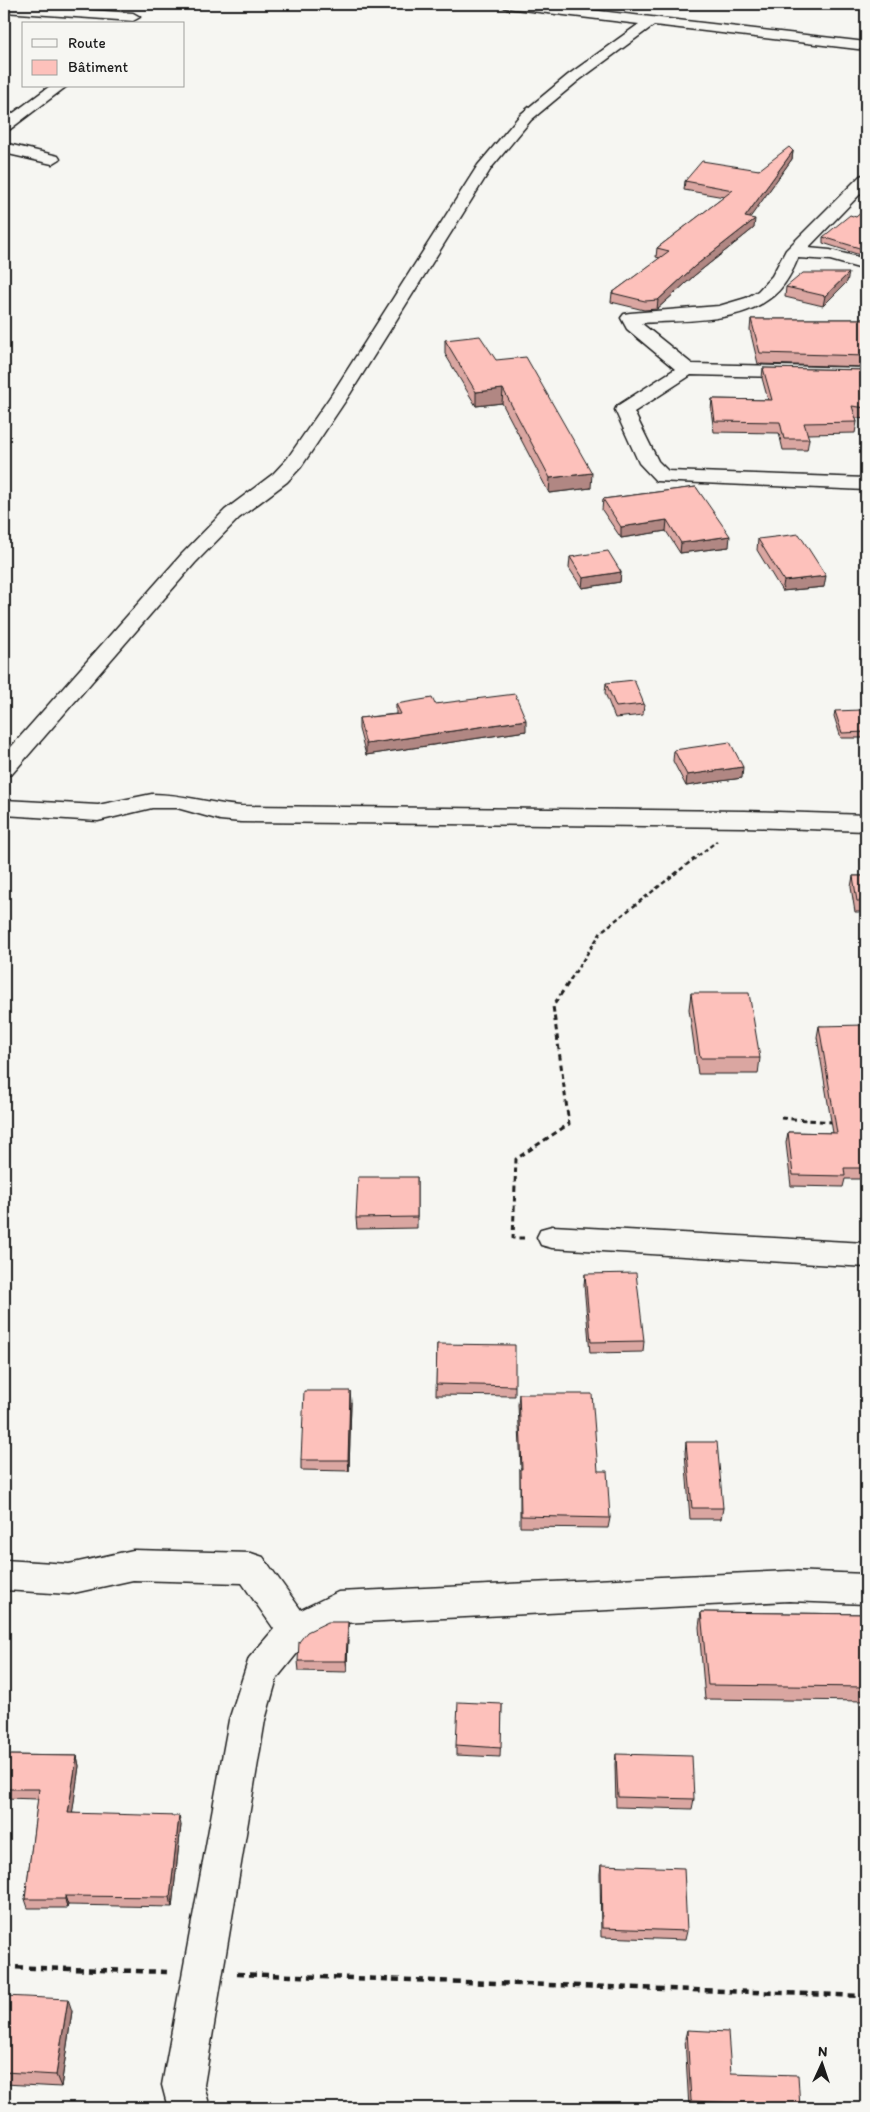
<svg xmlns="http://www.w3.org/2000/svg" width="870" height="2112" viewBox="0 0 870 2112" font-family="Itim,sans-serif">
	<style>
		.lines { fill: none; stroke-linecap: round; stroke-linejoin: round }
		.minor-casing { stroke: #1c1c1c; stroke-width: 3 }
		.path-far2 { stroke: #1c1c1c; stroke-width: 2.5; stroke-dasharray: 4.5 3; stroke-linecap: butt }
		.path-far1 { stroke: #1c1c1c; stroke-width: 3; stroke-dasharray: 5.5 4; stroke-linecap: butt }
		.path { stroke: #1c1c1c; stroke-width: 4.5; stroke-dasharray: 7 5; stroke-linecap: butt }
		.minor { fill: #f6f6f2; fill-rule: evenodd }
		.wall { fill: #daa6a1; stroke: #1c1c1c }
		.shaded-wall { fill: #b18783; stroke: #1c1c1c }
		.building { fill: #fdc1bb; stroke: #1c1c1c }
	</style>
	<rect width="100%" height="100%" fill="#f6f6f2"/>
	<filter id="ink" filterUnits="userSpaceOnUse"><feTurbulence type="fractalNoise" baseFrequency=".02" numOctaves="2"/><feDisplacementMap in="SourceGraphic" scale="10" xChannelSelector="R" yChannelSelector="G"/><feConvolveMatrix kernelMatrix="1 2 1 2 8 2 1 2 1" color-interpolation-filters="sRGB"/></filter>
	<g filter="url(#ink)">
		<g class="lines">
			<defs>
				<g id="minor">
					<path d="M 4,4 L 133,13 L 140,17 L 133,21 L 4,12 Z"/>
					<path d="M 499,4 L 539,4 L 866,42 L 866,50 L 654,25 L 578,81 L 531,120 L 492,167 L 350,394 L 301,467 L 287,482 L 239,518 L 195,563 L 12,774 L 4,776 L 4,755 L 181,555 L 225,510 L 273,474 L 287,459 L 332,394 L 478,165 L 521,114 L 568,75 L 639,24 L 506,8 Z"/>
					<path d="M 50,86 L 67,86 L 9,130 L 4,131 L 4,120 Z"/>
					<path d="M 4,143 L 58,156 L 60,159 L 52,164 L 4,153 Z"/>
					<path d="M 866,174 L 866,188 L 808,248 L 830,250 L 866,259 L 866,270 L 830,260 L 798,258 C 792,273 783,290 769,299 C 735,324 681,320 641,323 L 692,364 L 866,368 L 866,379 L 691,375 L 634,412 L 658,461 L 668,471 L 866,478 L 866,490 L 656,481 L 639,463 L 615,410 L 617,406 L 675,369 L 627,329 L 621,318 L 624,314 L 630,313 L 719,306 L 746,298 L 758,291 L 772,276 L 786,250 L 860,176 Z"/>
					<path d="M 152,794 C 183,794 211,804 241,806 L 745,811 L 866,815 L 866,831 L 745,827 L 241,822 L 220,820 L 177,808 L 152,808 L 98,821 L 4,815 L 4,800 L 98,805 Z"/>
					<path d="M 552,1226 L 866,1243 L 866,1267 L 552,1248 L 541,1245 L 537,1237 L 541,1229 Z"/>
					<path d="M 133,1550 L 251,1553 L 263,1557 L 301,1610 L 338,1592 L 789,1571 L 866,1574 L 866,1604 L 789,1601 L 342,1623 L 307,1641 L 277,1678 L 265,1720 L 204,2085 L 210,2108 L 168,2108 L 162,2085 L 229,1720 L 249,1658 L 274,1629 L 242,1583 L 133,1580 L 69,1594 L 4,1590 L 4,1560 L 69,1564 Z"/>
				</g>
			</defs>
			<!-- minor casing -->
			<use href="#minor" class="minor-casing"/>
			<!-- path-far2 -->
			<path class="path-far2" d="M 570,980 L 602,931 L 717,841"/>
			<!-- path-far1 -->
			<g class="path-far1">
				<path d="M 781,1118 L 833,1122"/>
				<path d="M 524,1238 L 513,1238 L 516,1159 L 569,1124 L 553,1006 L 571,979"/>
			</g>
			<!-- path -->
			<g class="path">
				<path d="M 4,1967 L 168,1972"/>
				<path d="M 237,1974 L 866,1996"/>
			</g>
			<!-- minor -->
			<use href="#minor" class="minor"/>
		</g>
		<!-- wall -->
		<g class="wall">
			<path d="M 793,151 L 792,159 L 749,218 L 754,228 L 695,275 L 657,309 L 644,310 L 611,302 L 612,293 L 660,258 L 656,257 L 657,248 L 724,197 L 684,190 L 685,181 L 759,170 Z"/>
			<path d="M 866,211 L 866,257 L 823,243 L 823,237 Z"/>
			<path d="M 847,282 L 823,306 L 785,297 L 786,287 Z"/>
			<path d="M 751,319 L 866,319 L 866,367 L 758,364 L 750,330 Z"/>
			<path d="M 445,340 L 496,360 L 591,488 L 549,493 L 502,403 L 476,406 L 445,354 Z"/>
			<path d="M 763,368 L 866,370 L 866,419 L 856,418 L 857,422 L 855,433 L 807,434 L 809,439 L 807,450 L 783,450 L 779,433 L 714,432 L 711,410 L 712,399 L 768,400 L 762,378 Z"/>
			<path d="M 696,487 L 729,547 L 680,553 L 666,531 L 621,538 L 602,510 L 603,499 Z"/>
			<path d="M 758,539 L 824,587 L 782,591 L 757,550 Z"/>
			<path d="M 570,557 L 621,572 L 620,582 L 582,588 L 569,568 Z"/>
			<path d="M 606,683 L 644,704 L 643,715 L 615,718 L 605,693 Z"/>
			<path d="M 396,704 L 435,704 L 526,731 L 366,755 L 359,729 L 359,718 L 396,714 Z"/>
			<path d="M 835,711 L 866,732 L 866,738 L 841,738 L 834,716 Z"/>
			<path d="M 674,750 L 742,778 L 686,786 L 673,761 Z"/>
			<path d="M 853,876 L 866,876 L 866,912 L 855,912 L 851,887 Z"/>
			<path d="M 691,993 L 760,1058 L 758,1074 L 698,1074 L 689,1009 Z"/>
			<path d="M 819,1026 L 866,1030 L 866,1179 L 845,1179 L 843,1187 L 791,1186 L 786,1143 L 788,1132 L 833,1133 L 817,1037 Z"/>
			<path d="M 417,1177 L 417,1228 L 357,1229 L 356,1218 Z"/>
			<path d="M 585,1274 L 644,1341 L 643,1352 L 590,1353 L 584,1285 Z"/>
			<path d="M 437,1344 L 515,1386 L 515,1396 L 436,1395 Z"/>
			<path d="M 519,1394 L 598,1471 L 610,1518 L 608,1528 L 520,1527 L 520,1469 L 521,1469 L 518,1405 Z"/>
			<path d="M 351,1402 L 349,1471 L 301,1470 L 301,1460 Z"/>
			<path d="M 686,1442 L 723,1508 L 721,1519 L 690,1519 L 685,1453 Z"/>
			<path d="M 701,1612 L 866,1614 L 866,1701 L 705,1699 L 699,1627 Z"/>
			<path d="M 348,1622 L 348,1632 L 347,1672 L 299,1671 L 298,1661 Z"/>
			<path d="M 502,1704 L 500,1757 L 456,1755 L 456,1745 Z"/>
			<path d="M 616,1754 L 694,1799 L 692,1809 L 616,1807 L 615,1764 Z"/>
			<path d="M 4,1755 L 77,1756 L 79,1766 L 72,1813 L 181,1825 L 172,1907 L 68,1905 L 67,1908 L 28,1908 L 25,1899 L 38,1799 L 4,1798 Z"/>
			<path d="M 601,1865 L 687,1931 L 685,1940 L 601,1937 L 600,1874 Z"/>
			<path d="M 4,1996 L 72,2011 L 61,2087 L 4,2084 Z"/>
			<path d="M 687,2030 L 731,2073 L 800,2108 L 689,2108 L 685,2038 Z"/>
		</g>
		<!-- shaded-wall -->
		<g class="shaded-wall">
			<path d="M 793,151 L 792,159 L 744,226 L 745,217 Z"/>
			<path d="M 755,219 L 754,228 L 695,275 L 657,309 L 658,300 L 695,266 Z"/>
			<path d="M 849,273 L 847,282 L 823,306 L 825,296 Z"/>
			<path d="M 503,389 L 502,403 L 476,406 L 476,392 Z"/>
			<path d="M 592,473 L 591,488 L 549,493 L 550,478 Z"/>
			<path d="M 667,520 L 666,531 L 621,538 L 621,527 Z"/>
			<path d="M 730,536 L 729,547 L 680,553 L 681,543 Z"/>
			<path d="M 621,572 L 620,582 L 582,588 L 583,578 Z"/>
			<path d="M 826,576 L 824,587 L 782,591 L 784,581 Z"/>
			<path d="M 526,720 L 526,731 L 366,755 L 366,744 Z"/>
			<path d="M 743,767 L 742,778 L 686,786 L 687,775 Z"/>
			<path d="M 350,1391 L 351,1402 L 349,1471 L 348,1460 Z"/>
			<path d="M 348,1622 L 348,1632 L 347,1672 L 346,1661 Z"/>
			<path d="M 77,1756 L 79,1766 L 71,1823 L 68,1813 Z"/>
			<path d="M 179,1816 L 181,1825 L 172,1907 L 170,1897 Z"/>
			<path d="M 65,1896 L 68,1905 L 67,1908 L 65,1899 Z"/>
			<path d="M 68,1999 L 72,2011 L 61,2087 L 56,2075 Z"/>
		</g>
		<!-- building -->
		<g class="building">
			<path d="M 789,147 L 793,151 L 745,217 L 755,219 L 695,266 L 658,300 L 645,301 L 612,293 L 669,251 L 657,248 L 733,190 L 685,181 L 702,161 L 759,170 Z"/>
			<path d="M 864,210 L 866,211 L 866,250 L 823,237 L 850,215 L 856,217 Z"/>
			<path d="M 803,273 L 849,273 L 825,296 L 786,287 Z"/>
			<path d="M 751,319 L 866,319 L 866,356 L 760,353 Z"/>
			<path d="M 480,336 L 496,360 L 526,357 L 592,473 L 550,478 L 503,389 L 476,392 L 445,340 Z"/>
			<path d="M 763,368 L 866,370 L 866,408 L 852,406 L 857,422 L 804,423 L 809,439 L 784,439 L 780,422 L 715,421 L 712,399 L 772,400 Z"/>
			<path d="M 696,487 L 730,536 L 681,543 L 667,520 L 621,527 L 603,499 Z"/>
			<path d="M 799,534 L 826,576 L 784,581 L 758,539 Z"/>
			<path d="M 608,551 L 621,572 L 583,578 L 570,557 Z"/>
			<path d="M 634,680 L 644,704 L 616,707 L 606,683 Z"/>
			<path d="M 515,694 L 526,720 L 366,744 L 359,718 L 401,714 L 396,704 L 432,698 L 435,704 Z"/>
			<path d="M 861,710 L 866,727 L 866,732 L 842,733 L 835,711 Z"/>
			<path d="M 730,742 L 743,767 L 687,775 L 674,750 Z"/>
			<path d="M 853,876 L 866,876 L 866,901 L 857,901 Z"/>
			<path d="M 691,993 L 749,993 L 760,1058 L 700,1058 Z"/>
			<path d="M 865,1025 L 866,1030 L 866,1168 L 844,1168 L 845,1176 L 793,1175 L 788,1132 L 837,1133 L 819,1026 Z"/>
			<path d="M 358,1177 L 417,1177 L 417,1217 L 356,1218 Z"/>
			<path d="M 636,1273 L 644,1341 L 591,1342 L 585,1274 Z"/>
			<path d="M 437,1344 L 515,1345 L 515,1386 L 436,1384 Z"/>
			<path d="M 304,1391 L 350,1391 L 348,1460 L 301,1460 Z"/>
			<path d="M 519,1394 L 592,1394 L 598,1471 L 607,1471 L 610,1518 L 521,1516 L 520,1469 L 522,1469 Z"/>
			<path d="M 686,1442 L 717,1442 L 723,1508 L 692,1508 Z"/>
			<path d="M 701,1612 L 866,1614 L 866,1687 L 708,1685 Z"/>
			<path d="M 328,1622 L 348,1622 L 346,1661 L 298,1661 L 299,1642 L 307,1632 Z"/>
			<path d="M 458,1702 L 502,1704 L 501,1748 L 456,1745 Z"/>
			<path d="M 616,1754 L 692,1756 L 694,1799 L 618,1797 Z"/>
			<path d="M 4,1755 L 77,1756 L 68,1813 L 179,1816 L 170,1897 L 65,1896 L 65,1899 L 25,1899 L 39,1789 L 4,1789 Z"/>
			<path d="M 601,1865 L 684,1868 L 687,1931 L 602,1928 Z"/>
			<path d="M 4,1996 L 68,1999 L 56,2075 L 4,2072 Z"/>
			<path d="M 687,2030 L 728,2032 L 731,2073 L 798,2075 L 800,2108 L 763,2108 L 763,2104 L 691,2101 Z"/>
		</g>
	</g>
	<!-- margin -->
	<rect width="870" height="2112" fill="none" stroke="#f6f6f2" stroke-width="20"/>
	<rect x="10" y="10" width="850" height="2092" fill="none" stroke="#1c1c1c" stroke-width="2" filter="url(#ink)"/>
	<!-- legend -->
	<rect x="22" y="22" width="162" height="65" fill="#f6f6f2" stroke="#9f9f9c"/>
	<rect x="32" y="39" width="25" height="8" fill="#f6f6f2" stroke="#9f9f9c"/>
	<text x="68" y="48" font-size="15" fill="#1c1c1c">Route</text>
	<rect x="32" y="60" width="25" height="15" fill="#fdc1bb" stroke="#9f9f9c"/>
	<text x="68" y="72" font-size="15" fill="#1c1c1c">Bâtiment</text>
	<!-- north arrow -->
	<g transform="translate(822 2064) rotate(3)" stroke="#f6f6f2" stroke-width="4" paint-order="stroke">
	<path d="M0-4L9 19L0 12L-9 19Z" fill="#1c1c1c"/>
	<text y="-8" font-size="14" font-weight="bold" text-anchor="middle" fill="#1c1c1c">N</text>
	</g>
</svg>
